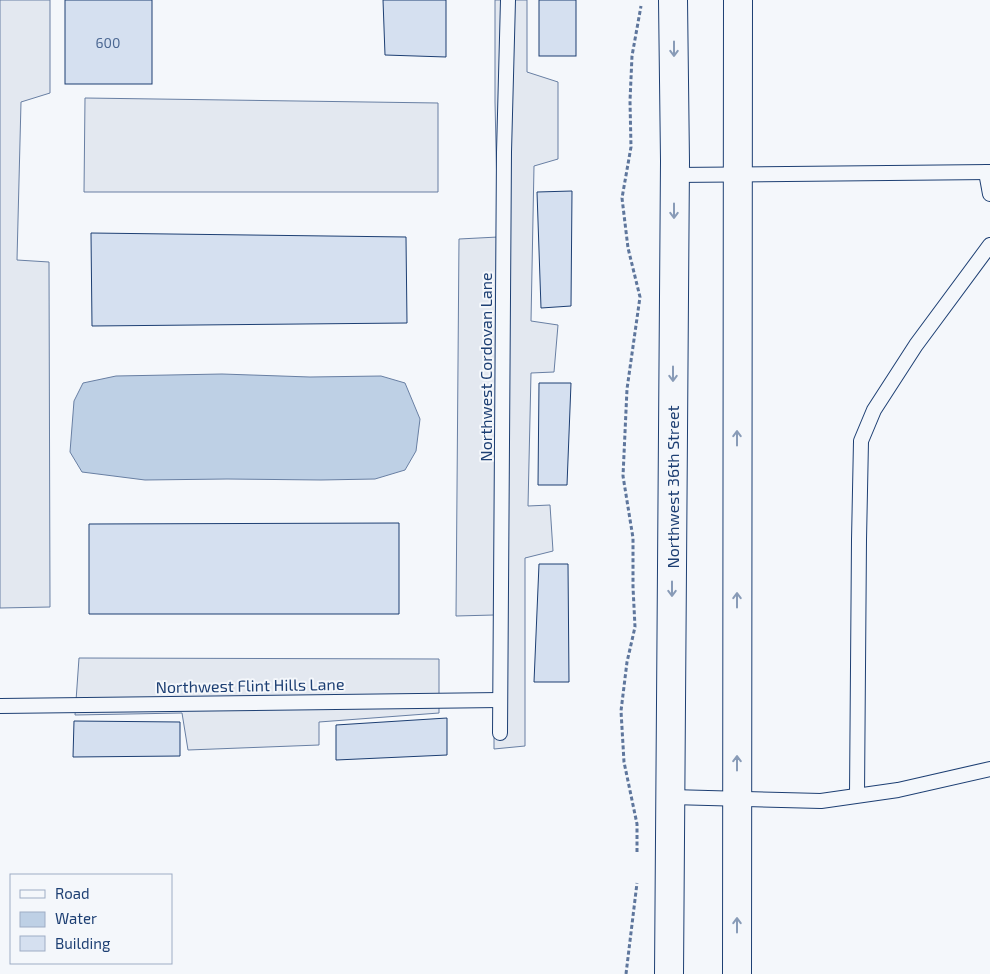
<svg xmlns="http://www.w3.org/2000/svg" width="990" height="974" viewBox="0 0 990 974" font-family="'Exo 2',sans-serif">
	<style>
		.parking { fill: #e3e8f0; stroke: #687fa3 }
		.water { fill: #bed0e5; stroke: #687fa3 }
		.building { fill: #d5e0f0; stroke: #1d3f73 }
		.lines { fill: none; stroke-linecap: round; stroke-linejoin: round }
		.lane-casing { stroke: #1d3f73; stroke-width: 16 }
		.secondary-casing { stroke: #1d3f73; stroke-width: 30 }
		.path { stroke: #5e769c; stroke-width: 3; stroke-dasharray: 4 2.5; stroke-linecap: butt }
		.lane { stroke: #f4f7fb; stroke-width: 14 }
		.secondary { stroke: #f4f7fb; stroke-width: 28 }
		.oneway { stroke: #889bb7 }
		.labels { text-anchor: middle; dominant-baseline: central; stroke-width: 4; stroke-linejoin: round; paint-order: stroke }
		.number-label { font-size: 14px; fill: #4b6792 }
		.street-label { font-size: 16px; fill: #1d3f73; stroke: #f4f7fb }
	</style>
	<rect width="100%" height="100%" fill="#f4f7fb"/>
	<!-- parking -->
	<g class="parking">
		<path d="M 0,0 L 50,0 L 50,93 L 21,102 L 17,260 L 49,262 L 50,607 L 0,608 Z"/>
		<path d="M 495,0 L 527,0 L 527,72 L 558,82 L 558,159 L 534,166 L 531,321 L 558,325 L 554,372 L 531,373 L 528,506 L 550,505 L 553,551 L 525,558 L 525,746 L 494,749 L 494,615 L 456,616 L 459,239 L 498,237 L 495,102 Z"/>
		<path d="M 85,98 L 438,103 L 438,192 L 84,192 Z"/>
		<path d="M 79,658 L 439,659 L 439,713 L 319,722 L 319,745 L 188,750 L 182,713 L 75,715 Z"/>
	</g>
	<!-- water -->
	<path class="water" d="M 222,374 L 310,377 L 381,376 L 405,383 L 420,419 L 416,451 L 405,470 L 375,479 L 321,480 L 227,479 L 145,480 L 82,472 L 70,452 L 74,401 L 83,383 L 116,376 Z"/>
	<!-- building -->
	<g class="building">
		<rect x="65" y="0" width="87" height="84"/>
		<path d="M 383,0 L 446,0 L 446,57 L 385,55 Z"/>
		<rect x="539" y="0" width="37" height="56"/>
		<path d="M 572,191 L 571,306 L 541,308 L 537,192 Z"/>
		<path d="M 91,233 L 406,237 L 407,323 L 92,326 Z"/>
		<path d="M 539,383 L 571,383 L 567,485 L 538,485 Z"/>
		<path d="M 399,523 L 399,614 L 89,614 L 89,524 Z"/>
		<path d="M 539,564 L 568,564 L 569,682 L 534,682 Z"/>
		<path d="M 447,718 L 447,755 L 336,760 L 336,725 Z"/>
		<path d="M 74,721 L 180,722 L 180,756 L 73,757 Z"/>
	</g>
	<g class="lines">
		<defs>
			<g id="lane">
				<path d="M 986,172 L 990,194"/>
				<path d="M 674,175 L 990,172"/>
				<path d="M 0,706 L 500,700"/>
				<path d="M 500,733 L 504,152 L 508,0"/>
				<path d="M 857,795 L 859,540 L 861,441 L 874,410 L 916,345 L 990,245"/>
				<path d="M 671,797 L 821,801 L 898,790 L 990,769"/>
			</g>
			<g id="secondary">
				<path d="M 669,974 L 675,161 L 673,0"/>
				<path d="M 737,974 L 738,0"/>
			</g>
		</defs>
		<!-- lane casing -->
		<use href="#lane" class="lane-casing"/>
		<!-- secondary casing -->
		<use href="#secondary" class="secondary-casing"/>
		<!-- path -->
		<g class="path">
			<path d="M 637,852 L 637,824 L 624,762 L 621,711 L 627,662 L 635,627 L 633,587 L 633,538 L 623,476 L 627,389 L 640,297 L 628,248 L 622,198 L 631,147 L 630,101 L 632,56 L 641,6"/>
			<path d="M 626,974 L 637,883"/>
		</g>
		<!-- lane -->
		<use href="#lane" class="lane"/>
		<!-- secondary -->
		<use href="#secondary" class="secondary"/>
	</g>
	<!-- one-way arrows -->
	<defs><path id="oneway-shaft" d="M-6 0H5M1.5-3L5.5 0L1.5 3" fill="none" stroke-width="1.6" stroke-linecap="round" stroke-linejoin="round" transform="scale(1.25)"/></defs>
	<g class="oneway">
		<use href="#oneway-shaft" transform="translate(674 49) rotate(90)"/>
		<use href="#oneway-shaft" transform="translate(674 211) rotate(90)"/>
		<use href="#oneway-shaft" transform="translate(673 374) rotate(90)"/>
		<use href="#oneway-shaft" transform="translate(737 438) rotate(-90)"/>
		<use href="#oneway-shaft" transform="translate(672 589) rotate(90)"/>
		<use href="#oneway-shaft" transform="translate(737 600) rotate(-90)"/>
		<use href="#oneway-shaft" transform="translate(737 763) rotate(-90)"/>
		<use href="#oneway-shaft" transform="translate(737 925) rotate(-90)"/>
	</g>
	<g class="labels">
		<!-- number labels -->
		<g class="number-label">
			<text x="108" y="42">600</text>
		</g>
		<!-- street labels -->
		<g class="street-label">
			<text transform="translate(485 367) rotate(-90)">Northwest Cordovan Lane</text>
			<text transform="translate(672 487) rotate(-90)">Northwest 36th Street</text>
			<text transform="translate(250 685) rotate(-1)">Northwest Flint Hills Lane</text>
		</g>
	</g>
	<!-- legend -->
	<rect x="10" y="874" width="162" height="90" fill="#f4f7fb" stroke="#9eadc5"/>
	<rect x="20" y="890" width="25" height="8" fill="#f4f7fb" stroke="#9eadc5"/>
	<text x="55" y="899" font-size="15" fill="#1d3f73">Road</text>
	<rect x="20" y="912" width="25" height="15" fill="#bed0e5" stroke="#9eadc5"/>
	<text x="55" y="924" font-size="15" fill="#1d3f73">Water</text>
	<rect x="20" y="936" width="25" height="15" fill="#d5e0f0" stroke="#9eadc5"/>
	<text x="55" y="949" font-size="15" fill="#1d3f73">Building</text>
</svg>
